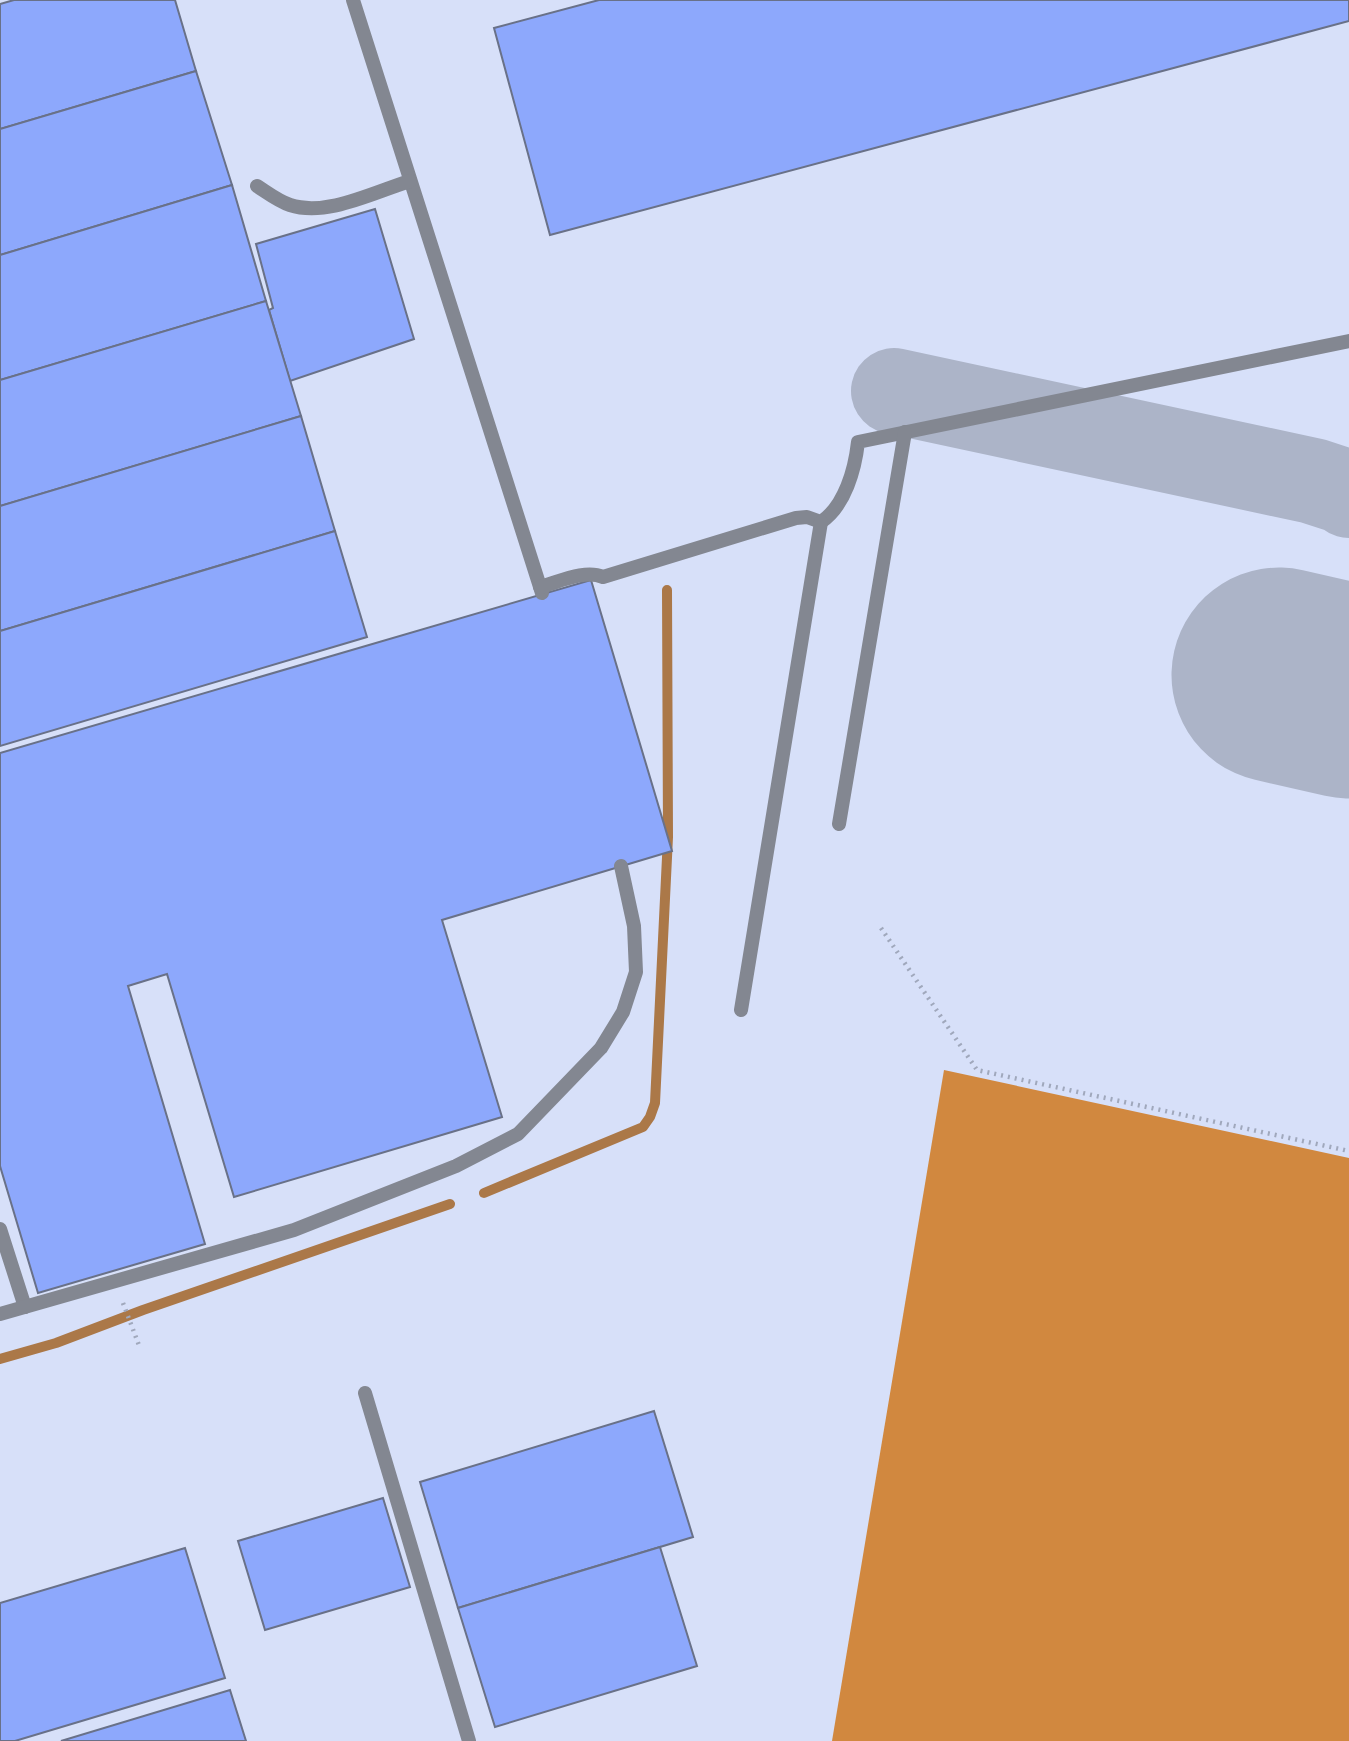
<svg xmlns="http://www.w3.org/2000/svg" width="1349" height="1741" viewBox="0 0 1349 1741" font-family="Commissioner,sans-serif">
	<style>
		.forest { fill: #d1883f }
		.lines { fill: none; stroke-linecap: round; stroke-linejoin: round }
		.stream { stroke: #ab7848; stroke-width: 10 }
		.taxiway { stroke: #acb4c8; stroke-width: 86 }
		.runway { stroke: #acb4c8; stroke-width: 215 }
		.building { fill: #8da8fc; stroke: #697188; stroke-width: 2 }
		.path { stroke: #a0a8bc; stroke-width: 4.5; stroke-dasharray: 2 5; stroke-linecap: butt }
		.service { stroke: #838791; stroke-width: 14 }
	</style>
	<rect width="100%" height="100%" fill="#d7e0f9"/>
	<!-- forest -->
	<path class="forest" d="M 944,1070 L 1349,1158 L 1349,1741 L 832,1741 Z"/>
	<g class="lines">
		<!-- stream -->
		<g class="stream">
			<path d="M 484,1193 L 643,1127 L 650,1117 L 655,1103 L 668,837 L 667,590"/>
			<path d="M 0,1359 L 56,1343 L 143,1310 L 450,1204"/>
		</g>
		<!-- taxiway -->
		<path class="taxiway" d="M 894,391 L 1313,481 L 1344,491 L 1349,495"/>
		<!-- runway -->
		<path class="runway" d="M 1279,675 L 1349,691"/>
	</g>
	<!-- building -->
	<g class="building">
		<path d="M 14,0 L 175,0 L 196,71 L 0,129 L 0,4 Z"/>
		<path d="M 599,0 L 1349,0 L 1349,21 L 550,235 L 494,28 Z"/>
		<path d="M 196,71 L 232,185 L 0,255 L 0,129 Z"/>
		<path d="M 232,185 L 266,301 L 0,380 L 0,255 Z"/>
		<path d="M 375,209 L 414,339 L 290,381 L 269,310 L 273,308 L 256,244 Z"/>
		<path d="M 266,301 L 301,416 L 0,506 L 0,380 Z"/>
		<path d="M 301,416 L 335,531 L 0,631 L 0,506 Z"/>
		<path d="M 335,531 L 367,637 L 0,746 L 0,631 Z"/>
		<path d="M 591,580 L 672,851 L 442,920 L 502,1117 L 234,1197 L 167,974 L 128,986 L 205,1244 L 38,1293 L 0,1166 L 0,753 Z"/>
		<path d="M 654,1411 L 693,1537 L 458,1608 L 420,1482 Z"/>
		<path d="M 383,1498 L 410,1587 L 265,1630 L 238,1541 Z"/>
		<path d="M 660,1547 L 697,1666 L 495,1727 L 458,1608 Z"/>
		<path d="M 185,1548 L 225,1678 L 15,1741 L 0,1741 L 0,1603 Z"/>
		<path d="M 230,1690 L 246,1741 L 61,1741 Z"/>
	</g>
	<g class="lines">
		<!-- path -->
		<g class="path">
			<path d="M 881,928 L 977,1070 L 1349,1151"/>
			<path d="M 123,1303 L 140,1348"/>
		</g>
		<!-- service -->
		<g class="service">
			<path d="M 353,0 L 542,593"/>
			<path d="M 257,186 C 268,193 278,201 290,205 C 327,217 374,192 410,181"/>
			<path d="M 540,587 C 559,582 585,569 603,577 L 796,518 L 807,517 L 821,522 C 845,506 855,469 858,442 L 1349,341"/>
			<path d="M 839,824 L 905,432"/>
			<path d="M 741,1010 L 821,522"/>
			<path d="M 0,1229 L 25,1307"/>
			<path d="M 0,1314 L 294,1230 L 456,1166 L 518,1134 L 601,1048 L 623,1012 L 636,972 L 634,926 L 621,866"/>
			<path d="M 365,1393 L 469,1741"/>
		</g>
	</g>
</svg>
